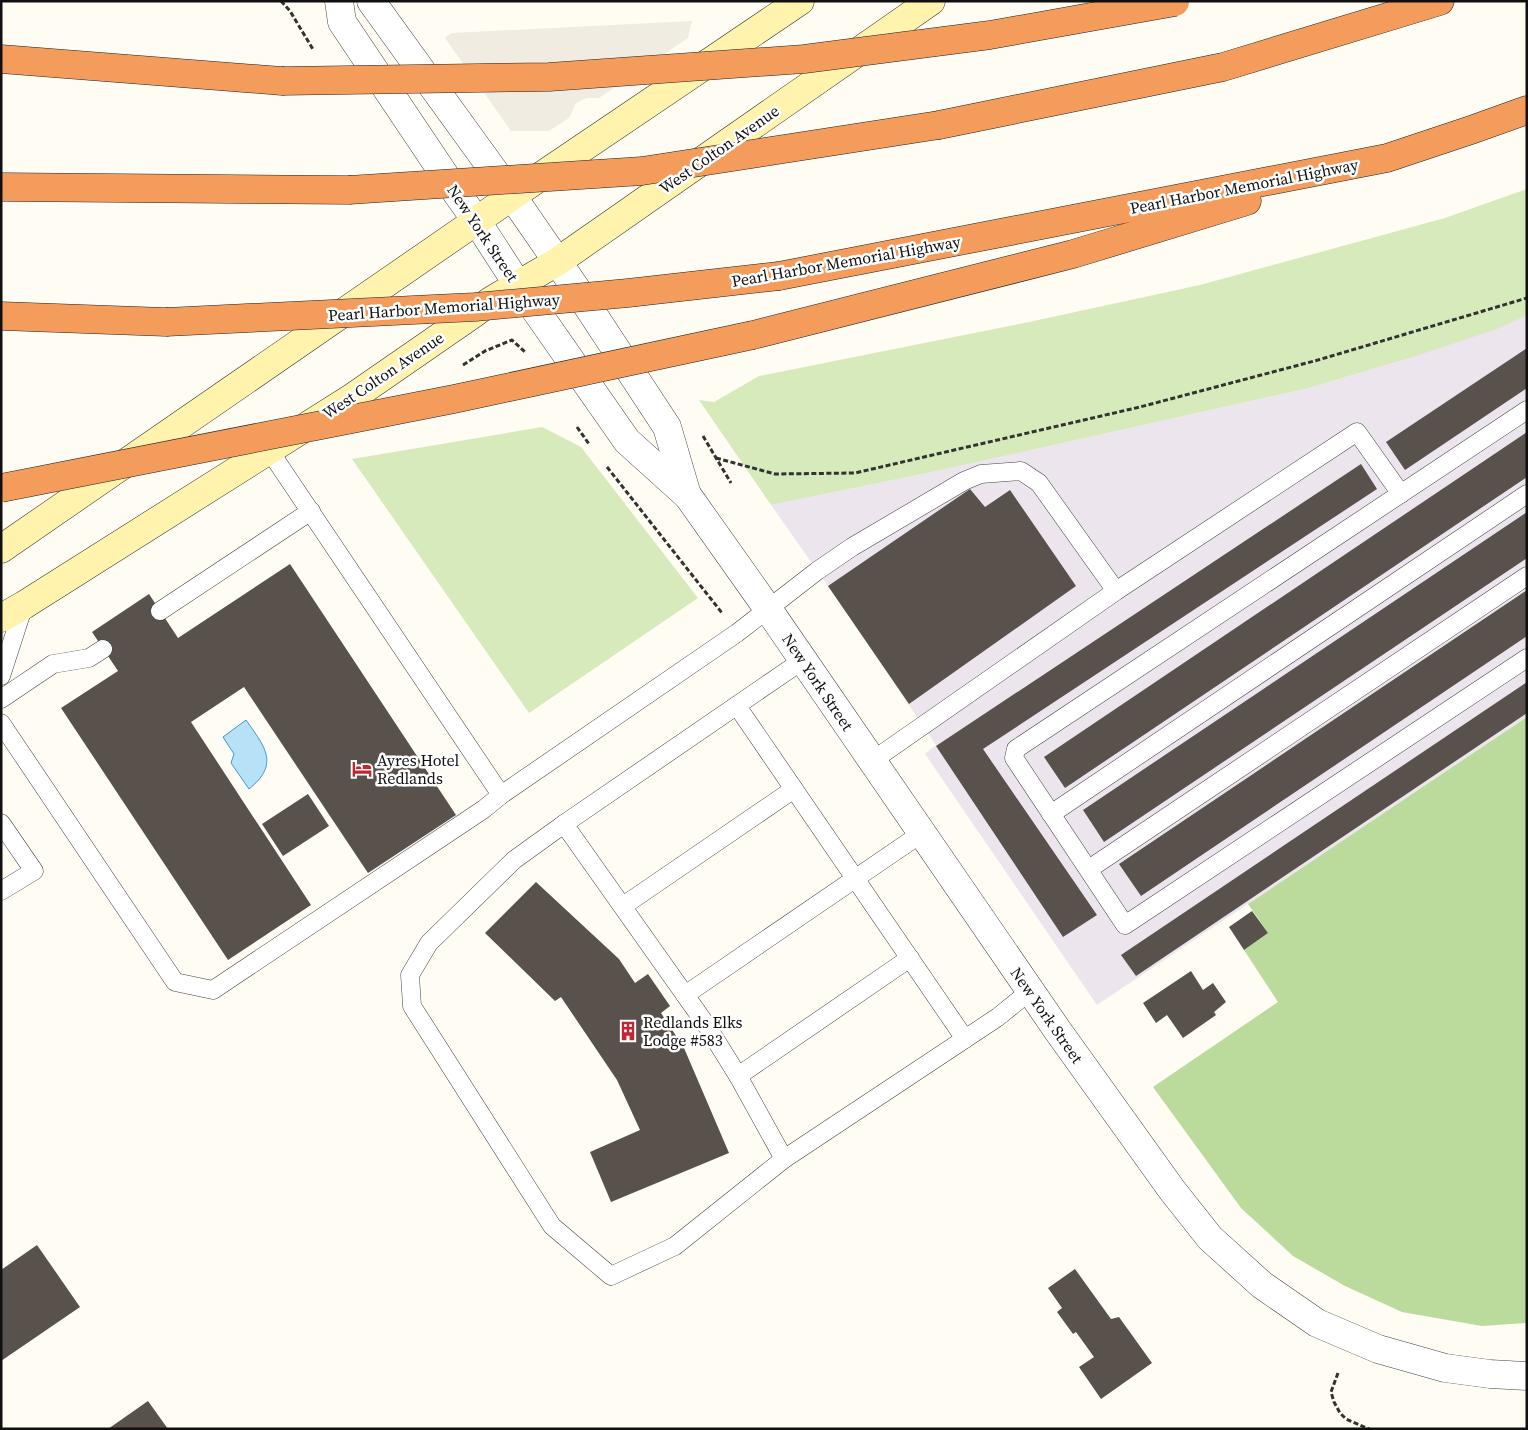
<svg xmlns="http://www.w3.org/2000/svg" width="1528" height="1430" viewBox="0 0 1528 1430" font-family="'Source Serif 4',serif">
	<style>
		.industrial { fill: #ede5ee }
		.green { fill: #d6eabc }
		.forest { fill: #badb9b }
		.plaza { fill: #f0ece1 }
		.water { fill: #b7e1f7; stroke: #3e9ace }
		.building { fill: #59514c }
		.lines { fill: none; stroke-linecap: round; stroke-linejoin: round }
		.service-casing { stroke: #434343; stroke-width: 19 }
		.tertiary-casing { stroke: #434343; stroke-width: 29 }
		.secondary-casing { stroke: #323232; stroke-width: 29 }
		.motorway-casing { stroke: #212121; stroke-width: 29 }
		.path { stroke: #323232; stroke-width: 3; stroke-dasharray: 5 2.5; stroke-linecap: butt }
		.service { stroke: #fff; stroke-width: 18 }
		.tertiary { stroke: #fff; stroke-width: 28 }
		.secondary { stroke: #fff3ae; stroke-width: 28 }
		.motorway { stroke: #f49c5c; stroke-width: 28 }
		.motorway-bridge-casing { stroke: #212121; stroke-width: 29; stroke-linecap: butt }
		.motorway-bridge { stroke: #f49c5c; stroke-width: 28 }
		.labels { text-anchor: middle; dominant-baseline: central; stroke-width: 5; stroke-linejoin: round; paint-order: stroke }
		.street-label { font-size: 16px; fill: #101010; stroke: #fff }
		.poi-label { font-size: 16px; fill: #101010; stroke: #fff; text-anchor: start }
	</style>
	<rect width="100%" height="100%" fill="#fffcf3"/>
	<!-- industrial -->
	<path class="industrial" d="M 1527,312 L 1527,717 L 1097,1005 L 925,754 L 936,745 L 828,586 L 771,505 L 937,471 L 1305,389 L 1410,358 Z"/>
	<!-- green -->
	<g class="green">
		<path d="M 1527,189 L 1527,315 L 1497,329 L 1410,358 L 1305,389 L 937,471 L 771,505 L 699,400 L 714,402 L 759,376 L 1029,322 L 1200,285 L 1445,218 Z"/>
		<path d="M 542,427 L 581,447 L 698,598 L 529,713 L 352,459 Z"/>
	</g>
	<!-- forest -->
	<path class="forest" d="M 1527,717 L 1527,1323 L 1482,1326 L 1402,1312 L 1345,1286 L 1293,1256 L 1241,1208 L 1153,1087 L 1278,1002 L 1244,950 L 1268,933 L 1248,904 Z"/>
	<!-- plaza -->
	<path class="plaza" d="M 692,21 L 688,38 L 599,98 L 587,98 L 576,103 L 569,118 L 549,131 L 511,131 L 445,38 L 451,33 Z"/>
	<!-- water -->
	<path class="water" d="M 246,720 C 265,747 280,764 249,789 L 231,763 L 234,754 L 223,737 Z"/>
	<!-- building -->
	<g class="building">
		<path d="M 1527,348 L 1527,388 L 1405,470 L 1386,442 Z"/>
		<path d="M 1527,432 L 1527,477 L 1065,788 L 1044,757 Z"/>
		<path d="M 1361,464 L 1377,489 L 983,749 L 1097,915 L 1063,937 L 936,746 Z"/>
		<path d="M 970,489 L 985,507 L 1010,490 L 1076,586 L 909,704 L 828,586 Z"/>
		<path d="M 1527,512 L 1527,558 L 1104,842 L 1083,810 Z"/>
		<path d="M 290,564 L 456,815 L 368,873 L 244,687 L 191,722 L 311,905 L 228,960 L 61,708 L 118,671 L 92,632 L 149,594 L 178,638 Z"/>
		<path d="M 1527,590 L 1527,636 L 1141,896 L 1119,864 Z"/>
		<path d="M 1527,682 L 1527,713 L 1136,976 L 1121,955 Z"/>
		<path d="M 308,794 L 329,826 L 283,856 L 262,824 Z"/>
		<path d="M 536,882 L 619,959 L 635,983 L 648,974 L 670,1006 L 661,1013 L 684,1048 L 729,1153 L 611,1202 L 590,1152 L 640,1130 L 617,1080 L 561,997 L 555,1001 L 485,933 Z"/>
		<path d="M 1252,911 L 1268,933 L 1244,950 L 1229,927 Z"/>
		<path d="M 1191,971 L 1203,990 L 1213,983 L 1226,1002 L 1214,1012 L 1216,1015 L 1183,1038 L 1167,1015 L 1156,1023 L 1143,1003 Z"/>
		<path d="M 37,1245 L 80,1307 L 1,1361 L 1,1270 Z"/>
		<path d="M 1075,1269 L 1111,1319 L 1119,1317 L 1152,1363 L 1101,1399 L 1079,1367 L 1094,1357 L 1076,1332 L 1073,1334 L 1057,1312 L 1062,1308 L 1048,1288 Z"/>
		<path d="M 148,1401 L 168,1429 L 108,1429 Z"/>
	</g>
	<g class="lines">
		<defs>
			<g id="service">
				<path d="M 1527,410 L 1016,749 L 1014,758 L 1125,925 L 1527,658"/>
				<path d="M 269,450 L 501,795"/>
				<path d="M 160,611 L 311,511"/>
				<path d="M 803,660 L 564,824 L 707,1026 L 738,1076 L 784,1159 L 998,1017 L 1030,991"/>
				<path d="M 1,676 L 24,605"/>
				<path d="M 1,699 L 53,664 L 89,658 L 103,649"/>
				<path d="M 737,706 L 965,1039"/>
				<path d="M 1,723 L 175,982 L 213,990 L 484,809 L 501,795 L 737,633 L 817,571 L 852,547 L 964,481 L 981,474 L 1021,471 L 1039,483 L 1116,591"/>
				<path d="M 872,761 L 1116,591 L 1357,432 L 1401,494"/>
				<path d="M 1051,814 L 1527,494"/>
				<path d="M 1,823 L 34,871 L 1,891"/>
				<path d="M 564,824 L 514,860 L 429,943 L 410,975 L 412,1006 L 552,1226 L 611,1276 L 675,1246 L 784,1159"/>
				<path d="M 1089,869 L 1527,576"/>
				<path d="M 623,906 L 794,789"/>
				<path d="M 685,995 L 922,833"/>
				<path d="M 738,1076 L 910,958"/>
			</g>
			<g id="tertiary">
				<path d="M 339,1 L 342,22 L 456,192 L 476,220 L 518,285 L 627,441 L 688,496 L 768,609 L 1058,1031 L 1172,1190 L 1210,1238 L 1262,1285 L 1317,1323 L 1378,1349 L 1445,1368 L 1490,1374 L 1527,1376"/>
				<path d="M 371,1 L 512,196 L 577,290 L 667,427 L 687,495"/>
			</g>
			<g id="secondary">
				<path d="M 1,549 L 550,170 L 800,1"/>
				<path d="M 1,618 L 24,605 L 353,397 L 473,314 L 492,300 L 557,262 L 931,1"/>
			</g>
			<g id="motorway">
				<path d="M 1,59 L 282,81"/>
				<path d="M 939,125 L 1223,67 L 1440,1"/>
				<path d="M 1,187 L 349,190"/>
				<path d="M 779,276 L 1387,158 L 1471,130 L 1527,110"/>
				<path d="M 1,316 L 166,322"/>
				<path d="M 753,335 L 1073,254 L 1247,201"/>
			</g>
		</defs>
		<!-- service casing -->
		<use href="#service" class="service-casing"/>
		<!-- tertiary casing -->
		<use href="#tertiary" class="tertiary-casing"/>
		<!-- secondary casing -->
		<use href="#secondary" class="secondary-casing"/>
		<!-- motorway casing -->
		<use href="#motorway" class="motorway-casing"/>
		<!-- path -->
		<g class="path">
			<path d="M 281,1 L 290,11 L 314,51"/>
			<path d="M 463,365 L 485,351 L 512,340 L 525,352"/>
			<path d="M 577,427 L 589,444"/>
			<path d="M 703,436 L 731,483"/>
			<path d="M 716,458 L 775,474 L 855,473 L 1140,407 L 1318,360 L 1527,298"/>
			<path d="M 607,467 L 722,613"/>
			<path d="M 1338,1373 L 1331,1392 L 1334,1402 L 1340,1413 L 1346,1419 L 1369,1429"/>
		</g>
		<!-- service -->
		<use href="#service" class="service"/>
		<!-- tertiary -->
		<use href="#tertiary" class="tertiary"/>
		<!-- secondary -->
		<use href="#secondary" class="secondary"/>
		<!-- motorway -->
		<use href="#motorway" class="motorway"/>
		<defs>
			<g id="motorway-bridge">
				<path d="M 282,81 L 549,77 L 804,59 L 990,35 L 1175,2"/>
				<path d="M 349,190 L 642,171 L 939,125"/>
				<path d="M 166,322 L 475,307 L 628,293 L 779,276"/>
				<path d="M 1,488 L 454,399 L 753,335"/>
			</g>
		</defs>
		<!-- motorway-bridge casing -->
		<use href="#motorway-bridge" class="motorway-bridge-casing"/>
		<!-- motorway-bridge -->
		<use href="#motorway-bridge" class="motorway-bridge"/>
	</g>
	<!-- icons -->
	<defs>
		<symbol id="hotel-bare" viewBox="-9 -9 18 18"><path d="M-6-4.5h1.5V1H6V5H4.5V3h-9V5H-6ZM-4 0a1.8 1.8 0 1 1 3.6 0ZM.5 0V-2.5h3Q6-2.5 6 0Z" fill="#c22633" stroke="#fff" stroke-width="2.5" paint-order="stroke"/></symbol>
		<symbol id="building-bare" viewBox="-9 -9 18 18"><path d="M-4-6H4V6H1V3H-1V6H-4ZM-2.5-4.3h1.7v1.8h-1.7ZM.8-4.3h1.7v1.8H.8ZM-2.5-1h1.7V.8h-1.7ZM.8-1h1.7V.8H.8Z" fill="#c22633" stroke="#fff" stroke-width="2.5" paint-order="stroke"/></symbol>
	</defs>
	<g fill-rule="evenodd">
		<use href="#hotel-bare" x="348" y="755" width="28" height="28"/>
		<use href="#building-bare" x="614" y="1017" width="28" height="28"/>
	</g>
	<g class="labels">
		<!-- street labels -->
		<g class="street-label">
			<text transform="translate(719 149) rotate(-35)">West Colton Avenue</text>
			<text transform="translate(1244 186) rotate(-11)">Pearl Harbor Memorial Highway</text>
			<text transform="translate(483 233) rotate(56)">New York Street</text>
			<text transform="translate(846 261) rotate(-10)">Pearl Harbor Memorial Highway</text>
			<text transform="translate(444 307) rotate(-4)">Pearl Harbor Memorial Highway</text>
			<text transform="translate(383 375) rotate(-34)">West Colton Avenue</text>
			<text transform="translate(818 682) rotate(56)">New York Street</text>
			<text transform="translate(1047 1015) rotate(55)">New York Street</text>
		</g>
		<!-- poi labels -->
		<g class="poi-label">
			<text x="377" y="760">Ayres Hotel<tspan x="377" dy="18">Redlands</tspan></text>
			<text x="643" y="1022">Redlands Elks<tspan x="643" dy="18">Lodge #583</tspan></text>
		</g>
	</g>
	<!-- border -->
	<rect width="1528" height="1430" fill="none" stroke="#101010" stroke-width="5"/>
</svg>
